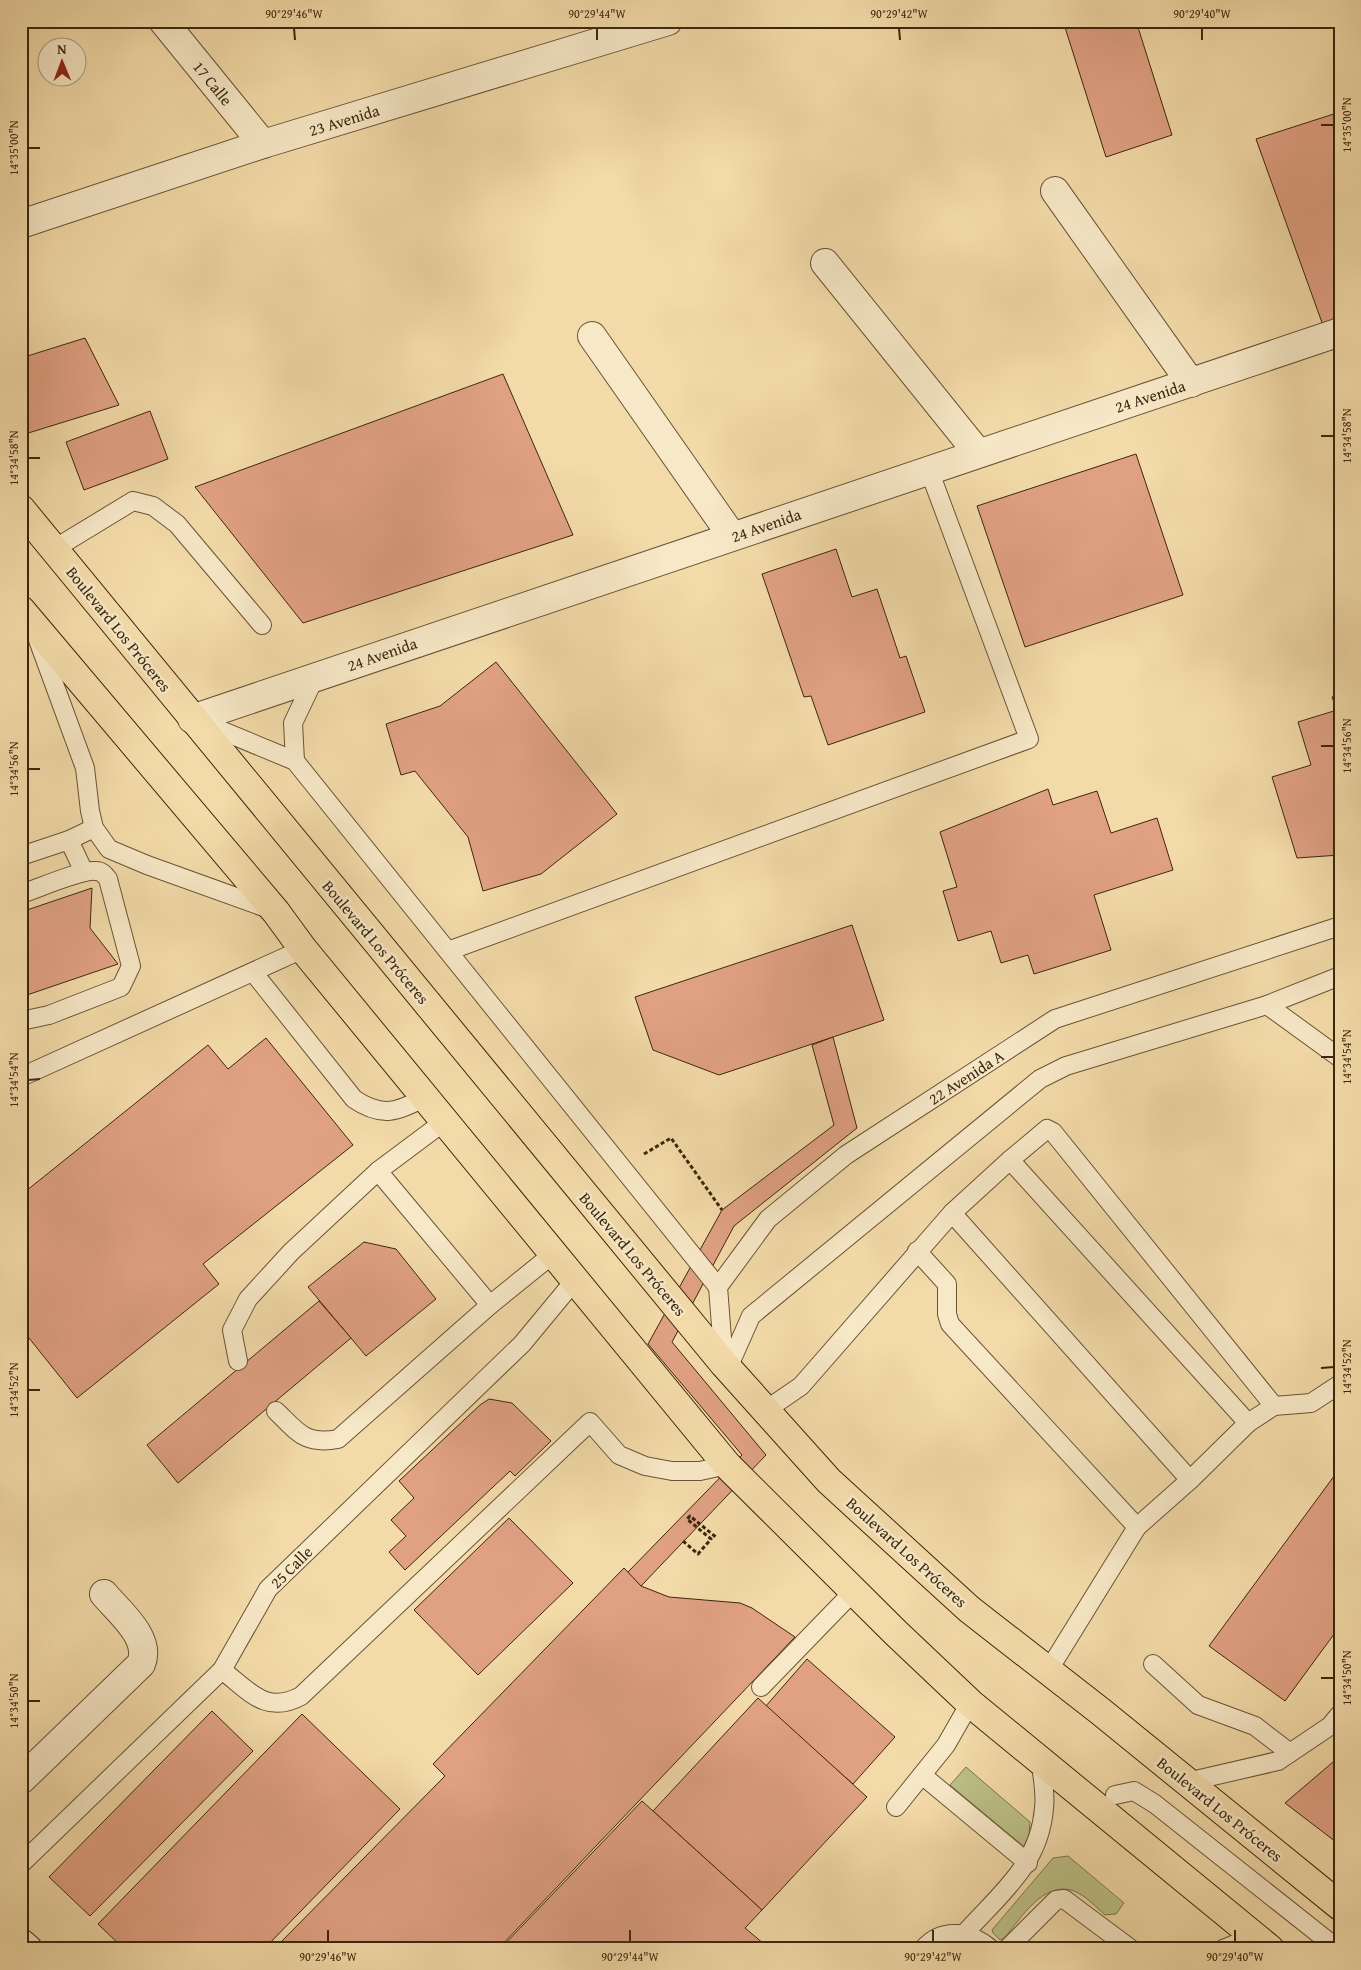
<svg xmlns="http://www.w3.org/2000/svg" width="1361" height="1970" viewBox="0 0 1361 1970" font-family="'Gentium Book Plus',serif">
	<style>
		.green { fill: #bcc087; stroke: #7b744a }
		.building { fill: #e0a183; stroke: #3a270e }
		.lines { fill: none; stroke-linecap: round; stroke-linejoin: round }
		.lane-casing { stroke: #685435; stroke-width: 20 }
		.street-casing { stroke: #685435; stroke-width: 30 }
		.secondary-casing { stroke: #3a270e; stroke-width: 30 }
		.highway-casing { stroke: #3a270e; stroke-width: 30 }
		.path { stroke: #3a270e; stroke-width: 3; stroke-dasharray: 4 2.5; stroke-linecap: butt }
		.lane { stroke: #f7e8c7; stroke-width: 18 }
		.street { stroke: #f7e8c7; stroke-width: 28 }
		.secondary { stroke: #f7e8c7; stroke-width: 28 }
		.highway { stroke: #f3dba9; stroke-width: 28 }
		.ticks { fill: none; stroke: #3a270e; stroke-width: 2 }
		.labels { text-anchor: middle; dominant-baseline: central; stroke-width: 5; stroke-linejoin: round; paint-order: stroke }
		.street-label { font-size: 16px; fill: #3a270e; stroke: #f7e8c7 }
		.neatline { fill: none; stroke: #3a270e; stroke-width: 2 }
		.ticks-label { font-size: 12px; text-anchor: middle; fill: #3a270e }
	</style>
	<rect width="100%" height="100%" fill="#f3dba9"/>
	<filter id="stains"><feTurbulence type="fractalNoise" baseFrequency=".004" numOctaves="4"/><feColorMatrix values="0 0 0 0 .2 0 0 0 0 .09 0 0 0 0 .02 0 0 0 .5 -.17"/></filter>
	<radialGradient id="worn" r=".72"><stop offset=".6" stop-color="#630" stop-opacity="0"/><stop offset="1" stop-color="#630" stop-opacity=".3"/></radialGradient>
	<!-- green -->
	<g class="green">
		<path d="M 966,1767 L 1030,1822 L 1028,1850 L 950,1785 Z"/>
		<path d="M 1068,1856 L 1124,1903 L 1116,1914 L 1105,1915 C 1096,1907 1086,1896 1074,1891 C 1043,1880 1021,1919 1004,1938 L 1000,1940 L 993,1933 L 992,1930 L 1053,1858 Z"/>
	</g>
	<!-- building -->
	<g class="building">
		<path d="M 1063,21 L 1136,21 L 1172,135 L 1106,157 Z"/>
		<path d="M 1340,112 L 1340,326 L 1325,331 L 1256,139 Z"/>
		<path d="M 85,338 L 119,405 L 25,434 L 21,430 L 21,358 Z"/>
		<path d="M 503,374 L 573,535 L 303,623 L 195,487 Z"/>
		<path d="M 150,411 L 168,459 L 84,490 L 66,442 Z"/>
		<path d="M 1136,454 L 1183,595 L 1025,647 L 977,506 Z"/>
		<path d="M 836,549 L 852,597 L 877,589 L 900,658 L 906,656 L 925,712 L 828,745 L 811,696 L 804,697 L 762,574 Z"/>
		<path d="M 496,662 L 617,814 L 541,874 L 483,891 L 468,837 L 415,771 L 401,775 L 386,724 L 440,706 Z"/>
		<path d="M 1340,694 L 1340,855 L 1297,858 L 1272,777 L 1311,765 L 1298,722 L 1337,710 L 1332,697 Z"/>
		<path d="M 1048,789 L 1053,805 L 1097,791 L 1111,833 L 1157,818 L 1173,870 L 1094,895 L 1111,950 L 1034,974 L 1028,955 L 1001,963 L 991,931 L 958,941 L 943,891 L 957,887 L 940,832 Z"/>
		<path d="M 92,888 L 90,928 L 118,964 L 21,997 L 21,912 Z"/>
		<path d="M 852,925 L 884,1020 L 719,1075 L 653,1050 L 635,997 Z"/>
		<path d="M 833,1037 L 857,1128 L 734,1226 L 672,1342 L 766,1455 L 641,1586 L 627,1573 L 742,1455 L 648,1344 L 722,1210 L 834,1125 L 812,1045 Z"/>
		<path d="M 266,1038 L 353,1145 L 203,1264 L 219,1284 L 77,1398 L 21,1328 L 21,1195 L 208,1045 L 228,1069 Z"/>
		<path d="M 364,1242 L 396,1249 L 436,1299 L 366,1356 L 308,1287 Z"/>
		<path d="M 319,1301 L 351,1338 L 178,1483 L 147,1445 Z"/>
		<path d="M 489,1399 L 512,1403 L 551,1441 L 515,1476 L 510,1471 L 405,1570 L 389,1552 L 406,1536 L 391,1520 L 414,1498 L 399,1481 L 480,1405 Z"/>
		<path d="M 1340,1468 L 1340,1626 L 1285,1701 L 1209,1646 Z"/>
		<path d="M 509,1518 L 573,1583 L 478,1675 L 414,1610 Z"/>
		<path d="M 624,1568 L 641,1586 L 669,1597 L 740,1603 L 752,1608 L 795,1637 L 498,1949 L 274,1949 L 445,1776 L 433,1764 Z"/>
		<path d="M 807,1659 L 895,1737 L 853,1784 L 765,1707 Z"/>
		<path d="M 758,1698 L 867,1797 L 762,1910 L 653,1811 Z"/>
		<path d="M 212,1711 L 253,1751 L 90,1916 L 49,1877 Z"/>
		<path d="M 302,1714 L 400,1809 L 264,1949 L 124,1949 L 98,1924 Z"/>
		<path d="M 1333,1762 L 1340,1767 L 1340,1845 L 1285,1803 Z"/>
		<path d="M 642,1801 L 762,1910 L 745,1928 L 770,1949 L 500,1949 Z"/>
	</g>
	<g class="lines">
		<defs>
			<g id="lane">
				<path d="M 54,549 L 133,501 L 153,506 L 177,524 L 262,625"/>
				<path d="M 38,640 L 85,768 L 90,811 L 94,828 L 109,849 L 147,865 L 272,910"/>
				<path d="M 201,722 L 295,761 L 718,1287"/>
				<path d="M 295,761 L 293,723 L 315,677"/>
				<path d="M 69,840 L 84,872"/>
				<path d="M 21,856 L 69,840 L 94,828"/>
				<path d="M 21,894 C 37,889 82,869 96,871 C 102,871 105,875 108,879 L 131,966 L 121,987 L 49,1015 L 21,1021"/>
				<path d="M 448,951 L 1029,739 L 929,470"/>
				<path d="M 253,972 L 354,1099 C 382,1118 398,1112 425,1097"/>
				<path d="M 1267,1005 L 1340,1058"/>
				<path d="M 21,1077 L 303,949"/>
				<path d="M 1010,1160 L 1047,1129 L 1053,1132 L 1274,1406 L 1248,1423"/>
				<path d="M 378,1171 L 490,1305"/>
				<path d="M 952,1213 L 1190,1480 L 1137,1527"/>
				<path d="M 917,1251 L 947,1284 L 947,1314 L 950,1324 L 1137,1527 L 1048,1671"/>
				<path d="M 238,1361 L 232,1330 L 248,1299 L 291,1252 L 378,1171 L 445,1121"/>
				<path d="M 724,1364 L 718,1287 L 768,1219 L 846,1155 L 1055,1019 L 1340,926"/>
				<path d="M 728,1368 L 751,1316 L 1040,1079 L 1066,1066 L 1267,1005 L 1340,976"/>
				<path d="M 1274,1406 L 1311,1403 L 1340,1384"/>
				<path d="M 766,1410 L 801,1386 L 952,1213 L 1010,1160 L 1248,1423 L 1190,1480"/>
				<path d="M 276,1411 C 298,1432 304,1445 338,1439 L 490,1305 L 553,1254"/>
				<path d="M 1153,1664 L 1198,1705 L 1255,1726 L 1290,1753"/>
				<path d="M 222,1670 C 249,1691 266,1715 301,1696 L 590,1422 L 619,1455 L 645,1466 L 672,1471 L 700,1471 L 727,1465"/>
				<path d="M 761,1687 L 854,1591"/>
				<path d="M 922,1775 L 1028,1863"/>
				<path d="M 1187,1782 L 1278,1761 L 1330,1726 L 1340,1714"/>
				<path d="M 1115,1795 L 1134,1791 L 1155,1804 L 1338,1949"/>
				<path d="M 896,1807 L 946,1745 L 970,1703"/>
				<path d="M 21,1864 L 222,1670 L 268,1589 L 522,1344 L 575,1280"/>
				<path d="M 964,1934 C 1000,1894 1040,1864 1044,1808 C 1046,1793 1042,1777 1041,1762"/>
				<path d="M 923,1949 C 943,1926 971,1932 991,1949"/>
				<path d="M 1007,1949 L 1056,1900 L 1064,1899 L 1131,1949"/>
				<path d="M 1223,1949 L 1255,1936"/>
			</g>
			<g id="street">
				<path d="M 163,21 L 263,144"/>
				<path d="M 1055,191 L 1191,383"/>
				<path d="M 21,224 L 263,144 L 668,21"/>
				<path d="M 825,263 L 978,453"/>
				<path d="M 592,336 L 732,536"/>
				<path d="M 192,719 L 1340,332"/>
				<path d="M 21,1780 L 141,1664 C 152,1638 119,1612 104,1594"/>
			</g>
			<path id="secondary" d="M 21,1943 L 28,1949"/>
			<g id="highway">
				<path d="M 21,509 L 724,1364 L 829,1481 L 969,1609 L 1100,1711 L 1340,1906"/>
				<path d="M 21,610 L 276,912 L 303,949 L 727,1465 L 896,1633 L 970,1703 L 1270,1949"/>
			</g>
		</defs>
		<!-- lane casing -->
		<use href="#lane" class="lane-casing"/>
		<!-- street casing -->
		<use href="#street" class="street-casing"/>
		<!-- secondary casing -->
		<use href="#secondary" class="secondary-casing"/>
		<!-- highway casing -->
		<use href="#highway" class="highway-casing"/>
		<!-- path -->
		<g class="path">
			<path d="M 644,1154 L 671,1138 L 722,1210"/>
			<path d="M 683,1541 L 698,1554 L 711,1539 L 687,1519 L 690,1516 L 717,1538"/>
		</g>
		<!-- lane -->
		<use href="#lane" class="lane"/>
		<!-- street -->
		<use href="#street" class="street"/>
		<!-- secondary -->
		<use href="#secondary" class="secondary"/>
		<!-- highway -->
		<use href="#highway" class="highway"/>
	</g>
	<!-- ticks -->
	<path class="ticks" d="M 294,28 L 295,40M 597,28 L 597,40M 899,28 L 900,40M 1202,28 L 1202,40M 1321,125 L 1334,125M 28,148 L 40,148M 1321,436 L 1334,436M 28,458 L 40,458M 1321,746 L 1334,746M 28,769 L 40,769M 1321,1057 L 1334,1057M 28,1080 L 40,1079M 1321,1368 L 1334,1367M 28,1390 L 40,1390M 1321,1678 L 1334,1678M 28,1701 L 40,1701M 328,1930 L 328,1942M 630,1930 L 630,1942M 933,1930 L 933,1942M 1235,1930 L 1235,1942"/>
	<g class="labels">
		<!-- street labels -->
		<g class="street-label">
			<text transform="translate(213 83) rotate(51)">17 Calle</text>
			<text transform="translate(344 120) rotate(-17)">23 Avenida</text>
			<text transform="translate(1150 396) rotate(-18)">24 Avenida</text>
			<text transform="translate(766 525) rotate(-19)">24 Avenida</text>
			<text transform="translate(119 629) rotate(51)">Boulevard Los Próceres</text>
			<text transform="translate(382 654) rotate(-19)">24 Avenida</text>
			<text transform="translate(376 942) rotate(50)">Boulevard Los Próceres</text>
			<text transform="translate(966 1077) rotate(-33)">22 Avenida A</text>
			<text transform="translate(633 1254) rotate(50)">Boulevard Los Próceres</text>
			<text transform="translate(907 1552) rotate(42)">Boulevard Los Próceres</text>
			<text transform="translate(291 1567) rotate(-45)">25 Calle</text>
			<text transform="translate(1220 1809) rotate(39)">Boulevard Los Próceres</text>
		</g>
	</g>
	<!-- margin -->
	<rect width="1361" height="1970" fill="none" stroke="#f3dba9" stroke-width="55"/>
	<!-- north arrow -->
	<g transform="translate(62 62) rotate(359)"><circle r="24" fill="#f7e8c7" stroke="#ab9b7d"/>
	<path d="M0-4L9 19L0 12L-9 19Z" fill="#8f2418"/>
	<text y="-8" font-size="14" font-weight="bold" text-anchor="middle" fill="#3a270e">N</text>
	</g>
	<rect x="28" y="28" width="1306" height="1914" class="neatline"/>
	<g class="ticks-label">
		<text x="294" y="18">90°29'46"W</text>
		<text x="597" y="18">90°29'44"W</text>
		<text x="899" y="18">90°29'42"W</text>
		<text x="1202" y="18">90°29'40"W</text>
		<text transform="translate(1347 125) rotate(-90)" y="4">14°35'00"N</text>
		<text transform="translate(14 148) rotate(-90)" y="4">14°35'00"N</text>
		<text transform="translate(1347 436) rotate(-90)" y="4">14°34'58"N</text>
		<text transform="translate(14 458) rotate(-90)" y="4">14°34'58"N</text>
		<text transform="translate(1347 746) rotate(-90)" y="4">14°34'56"N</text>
		<text transform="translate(14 769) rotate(-90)" y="4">14°34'56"N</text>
		<text transform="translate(1347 1057) rotate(-90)" y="4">14°34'54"N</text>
		<text transform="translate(14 1080) rotate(-90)" y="4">14°34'54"N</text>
		<text transform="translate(1347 1367) rotate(-90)" y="4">14°34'52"N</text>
		<text transform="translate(14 1390) rotate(-90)" y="4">14°34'52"N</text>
		<text transform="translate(1347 1678) rotate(-90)" y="4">14°34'50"N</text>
		<text transform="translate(14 1701) rotate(-90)" y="4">14°34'50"N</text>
		<text x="328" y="1961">90°29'46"W</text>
		<text x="630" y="1961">90°29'44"W</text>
		<text x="933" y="1961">90°29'42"W</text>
		<text x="1235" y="1961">90°29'40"W</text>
	</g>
	<rect width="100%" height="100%" filter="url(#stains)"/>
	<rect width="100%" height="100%" fill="url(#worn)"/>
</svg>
